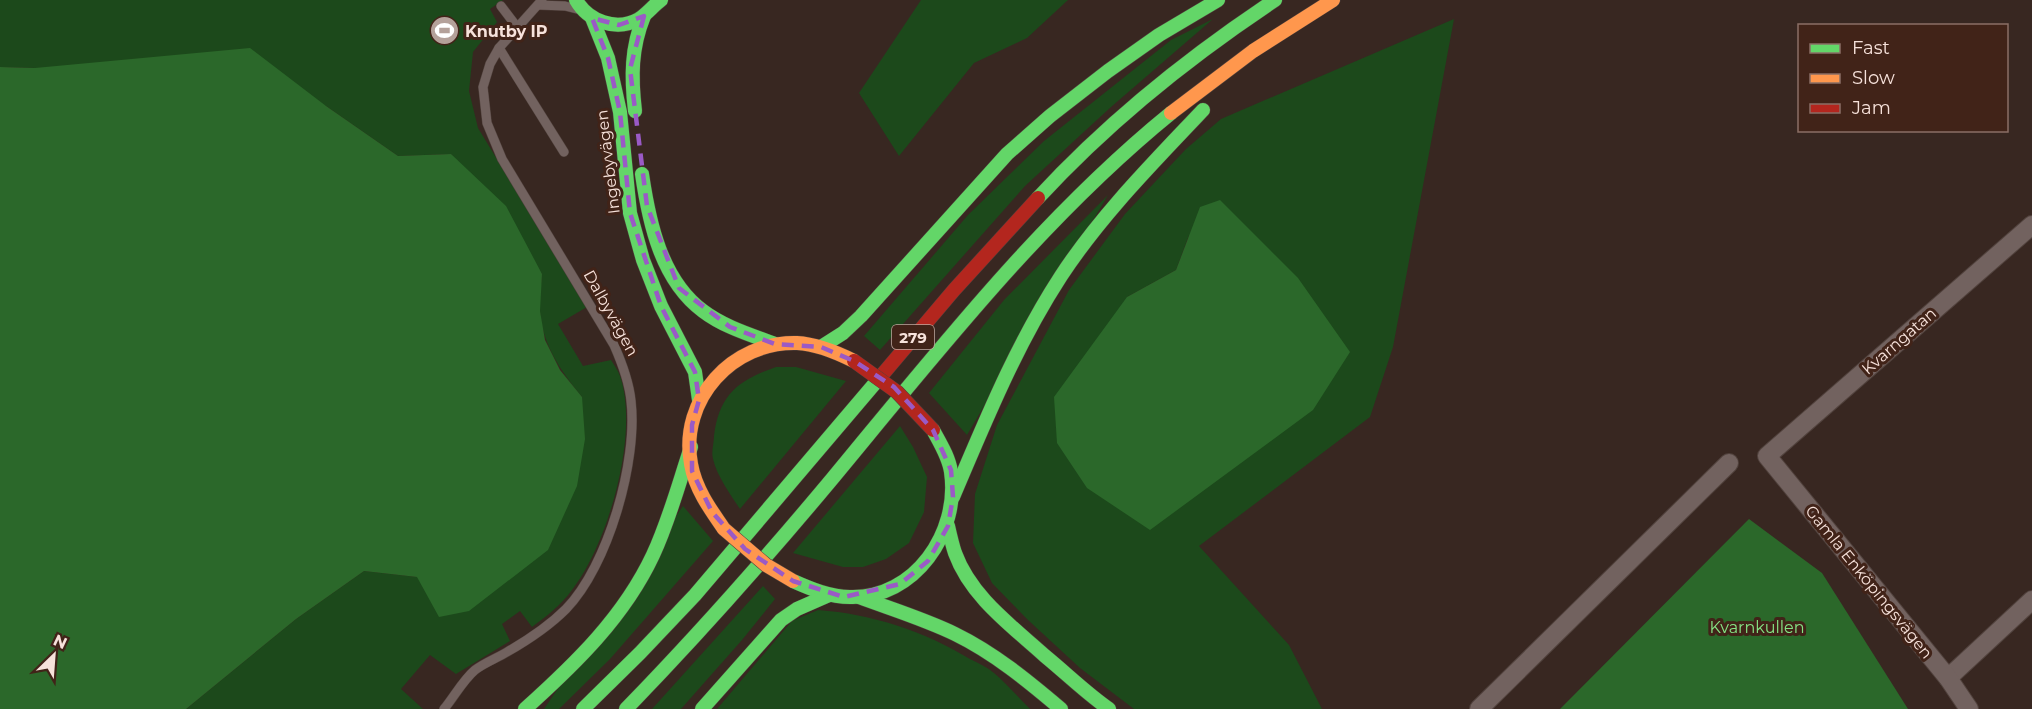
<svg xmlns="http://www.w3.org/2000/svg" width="2032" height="709" viewBox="0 0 2032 709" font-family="Montserrat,sans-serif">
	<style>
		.green { fill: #1c491b; fill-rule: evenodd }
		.forest { fill: #2b682a }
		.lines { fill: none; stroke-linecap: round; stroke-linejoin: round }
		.lane-casing { stroke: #51423d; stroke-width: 10 }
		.street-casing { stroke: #51423d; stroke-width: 20 }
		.fast-casing { stroke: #51423d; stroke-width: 15 }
		.slow-casing { stroke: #51423d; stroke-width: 15 }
		.jam-casing { stroke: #51423d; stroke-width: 15 }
		.lane { stroke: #72625f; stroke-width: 9 }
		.street { stroke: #72625f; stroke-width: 18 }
		.fast { stroke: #63d668; stroke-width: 14 }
		.slow { stroke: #ff974d; stroke-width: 14 }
		.jam { stroke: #b3261e; stroke-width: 14 }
		.slow-bridge-casing { stroke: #51423d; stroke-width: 15; stroke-linecap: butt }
		.jam-bridge-casing { stroke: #51423d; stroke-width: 15; stroke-linecap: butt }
		.slow-bridge { stroke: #ff974d; stroke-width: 14 }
		.jam-bridge { stroke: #b3261e; stroke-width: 14 }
		.marked { fill: none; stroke: #9a5ac6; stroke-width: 4.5; stroke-dasharray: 12 8; stroke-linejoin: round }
		.labels { text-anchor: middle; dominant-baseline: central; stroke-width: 6; stroke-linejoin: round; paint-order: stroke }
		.shield { fill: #412318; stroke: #c0a9a0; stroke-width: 1.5 }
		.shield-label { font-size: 15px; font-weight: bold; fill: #f7e2db }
		.poi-label { font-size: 16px; font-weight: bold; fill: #f7e2db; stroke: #412318; text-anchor: start }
		.street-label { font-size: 16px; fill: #f7e2db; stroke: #412318 }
		.park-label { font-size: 16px; fill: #86e485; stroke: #412318 }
	</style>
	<rect width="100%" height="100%" fill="#382721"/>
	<!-- green -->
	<g class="green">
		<path d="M 0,0 L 503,0 L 490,9 L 497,22 L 473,52 L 469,91 L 478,128 L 587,307 L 558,324 L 583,366 L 611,360 C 614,365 618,370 620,376 C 640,433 608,544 572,590 C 561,605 547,616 532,627 L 520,611 L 502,624 L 510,641 L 456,674 L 430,655 L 401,689 L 423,709 L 186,709 L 296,619 L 364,571 L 417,577 L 582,397 C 561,371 543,346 540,312 C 539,300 541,286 542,274 L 451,154 L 398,156 L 326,106 L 35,68 L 0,67 Z"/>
		<path d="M 921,0 L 1068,0 L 1027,38 L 974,63 L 899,156 L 859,93 Z"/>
		<path d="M 1213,19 L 1111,107 L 1025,186 L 880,350 L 864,336 L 968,215 L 1044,141 L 1171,40 Z"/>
		<path d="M 1454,19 L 1393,347 L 1370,417 L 1199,546 L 1289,645 L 1322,709 L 1134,709 L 1080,668 L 1028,620 L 992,583 L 973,543 L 975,494 L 997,425 L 1069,290 L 1125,214 L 1186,149 L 1221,119 ZM 1189,235 L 1150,529 L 1127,297 L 1176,270 Z"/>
		<path d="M 1108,195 L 967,435 L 929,393 L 1004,300 Z"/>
		<path d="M 776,367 L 796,367 L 846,381 L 740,509 C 730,494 717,476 713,459 C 711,452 714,443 714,436 C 719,394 739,380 776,367 Z"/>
		<path d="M 900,426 L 913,447 L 927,477 L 924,512 L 909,543 L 886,559 L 863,567 L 843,567 L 793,553 Z"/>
		<path d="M 683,506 L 713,541 L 610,659 L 559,709 L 544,709 Z"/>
		<path d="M 763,586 L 775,599 L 742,640 L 681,709 L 652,709 Z"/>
		<path d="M 818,610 C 872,614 924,631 970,659 C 978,663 987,667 994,673 C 1007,684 1018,697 1030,709 L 717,709 L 792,621 Z"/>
	</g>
	<!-- forest -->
	<g class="forest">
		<path d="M 250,48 L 326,106 L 398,156 L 451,154 L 506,206 L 542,274 L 540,311 L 545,340 L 560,370 L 582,397 L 585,439 L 577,486 L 548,550 L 469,611 L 439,617 L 417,577 L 364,571 L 296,619 L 186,709 L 0,709 L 0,67 L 35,68 Z"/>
		<path d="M 1220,200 L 1298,278 L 1350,352 L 1313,410 L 1150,530 L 1087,488 L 1057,443 L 1054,397 L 1127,297 L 1176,270 L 1200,207 Z"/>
		<path d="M 1749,519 L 1822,573 L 1908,709 L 1560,709 Z"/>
	</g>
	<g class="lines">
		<defs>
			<g id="lane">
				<path d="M 538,5 L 565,6 L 577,9"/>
				<path d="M 501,6 L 517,27"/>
				<path d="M 499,48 L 564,152"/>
				<path d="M 444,709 C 454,697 463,680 475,670 C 484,663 497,658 507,652 C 528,640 549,626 566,609 C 608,566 638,461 631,401 C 629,381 622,363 614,345 L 502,159 L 487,123 L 483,87 L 490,64 L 499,48 L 542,0"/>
			</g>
			<g id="street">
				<path d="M 1948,678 L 2032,600"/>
				<path d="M 1479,709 L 1729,463"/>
				<path d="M 1969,709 L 1948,678 L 1767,456 L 2032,225"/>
			</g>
			<g id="fast">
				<path d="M 576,0 C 588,21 616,32 639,19 C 647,14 653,6 661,0"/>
				<path d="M 592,18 L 608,58 L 620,112 L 630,213 L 643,260 L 661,306 L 695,372 L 699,400"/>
				<path d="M 635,111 C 631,77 631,48 644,16"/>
				<path d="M 642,174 C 649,222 661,280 703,311 C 724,327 751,335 775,344"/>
				<path d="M 1038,198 C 1108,122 1189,57 1275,0"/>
				<path d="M 821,347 L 843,333 L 861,316 L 1007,154 L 1050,116 L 1108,71 L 1159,35 L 1218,0"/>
				<path d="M 953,497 C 985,422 1016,345 1061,276 C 1101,215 1153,163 1203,110"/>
				<path d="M 948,526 C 950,535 952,544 955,553 C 971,597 1012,626 1045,656 C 1067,674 1086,693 1109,709"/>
				<path d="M 793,581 C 811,589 830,597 850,597 C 915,599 960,532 951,472 C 949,457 940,443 933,430"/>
				<path d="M 859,597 C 891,609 924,619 955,634 C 994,653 1028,681 1061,709"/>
				<path d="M 525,709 C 575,664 624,617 653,555 C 669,521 679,483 691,447"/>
				<path d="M 583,709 L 640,653 L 695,595 L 882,375"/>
				<path d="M 626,709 C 698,635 766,558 832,479 C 938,351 1042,218 1171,113"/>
				<path d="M 702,709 L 781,620 L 797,609 L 829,595"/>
			</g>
			<g id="slow">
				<path d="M 1171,113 L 1253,51 L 1333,0"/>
				<path d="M 724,529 C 710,509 695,488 691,464 C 679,399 733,341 797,343 C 817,344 836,352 854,361"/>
			</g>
			<path id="jam" d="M 882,375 L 954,290 L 1038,198"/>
		</defs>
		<!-- lane casing -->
		<use href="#lane" class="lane-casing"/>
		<!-- street casing -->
		<use href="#street" class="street-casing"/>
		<!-- fast casing -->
		<use href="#fast" class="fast-casing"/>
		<!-- slow casing -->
		<use href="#slow" class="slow-casing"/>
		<!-- jam casing -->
		<use href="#jam" class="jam-casing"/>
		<!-- lane -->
		<use href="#lane" class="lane"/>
		<!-- street -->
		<use href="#street" class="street"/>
		<!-- fast -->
		<use href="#fast" class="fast"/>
		<!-- slow -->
		<use href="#slow" class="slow"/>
		<!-- jam -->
		<use href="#jam" class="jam"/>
		<defs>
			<path id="slow-bridge" d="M 724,529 L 766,565 L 793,581"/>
			<path id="jam-bridge" d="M 854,361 L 897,392 L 933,430"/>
		</defs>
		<!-- slow-bridge casing -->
		<use href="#slow-bridge" class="slow-bridge-casing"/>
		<!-- jam-bridge casing -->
		<use href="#jam-bridge" class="jam-bridge-casing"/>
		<!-- slow-bridge -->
		<use href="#slow-bridge" class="slow-bridge"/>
		<!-- jam-bridge -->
		<use href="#jam-bridge" class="jam-bridge"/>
	</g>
	<!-- marked area -->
	<path class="marked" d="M 644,16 L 630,69 L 647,206 L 679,288 L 730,327 L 775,344 L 821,347 L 854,361 L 894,387 L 933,430 L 951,470 L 953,497 L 948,526 L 928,561 L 900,584 L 844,597 L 793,581 L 745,549 L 712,512 L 692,471 L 692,425 L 699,400 L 695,372 L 661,306 L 630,213 L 620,112 L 608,58 L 592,18 L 619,25 Z"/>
	<!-- icons -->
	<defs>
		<symbol id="stadium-disc" viewBox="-11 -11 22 22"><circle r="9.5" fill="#b4a19a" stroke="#412318"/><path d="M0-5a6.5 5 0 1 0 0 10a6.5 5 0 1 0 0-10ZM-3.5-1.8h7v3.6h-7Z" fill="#fff"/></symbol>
	</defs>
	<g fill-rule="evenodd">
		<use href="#stadium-disc" x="428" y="14" width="33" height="33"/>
	</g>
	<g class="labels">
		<!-- shield labels -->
		<rect class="shield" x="892" y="325" width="42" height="24" rx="4.5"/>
		<g class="shield-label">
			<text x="913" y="337">279</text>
		</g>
		<!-- poi labels -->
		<g class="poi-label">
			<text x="465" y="31">Knutby IP</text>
		</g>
		<!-- street labels -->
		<g class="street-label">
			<text transform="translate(608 162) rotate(-97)">Ingebyvägen</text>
			<text transform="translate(611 313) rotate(61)">Dalbyvägen</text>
			<text transform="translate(1899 341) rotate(-41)">Kvarngatan</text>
			<text transform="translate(1869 582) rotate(51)">Gamla Enköpingsvägen</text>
		</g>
		<!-- park labels -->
		<g class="park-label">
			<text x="1757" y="627">Kvarnkullen</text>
		</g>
	</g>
	<!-- legend -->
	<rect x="1798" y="24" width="210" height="108" fill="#412318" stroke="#8a6f66" stroke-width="1.5"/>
	<rect x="1810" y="44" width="30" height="9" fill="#63d668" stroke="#8a6f66" stroke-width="1.5"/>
	<text x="1852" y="54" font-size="18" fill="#f7e2db">Fast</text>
	<rect x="1810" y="74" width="30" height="9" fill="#ff974d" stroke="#8a6f66" stroke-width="1.5"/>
	<text x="1852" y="84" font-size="18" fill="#f7e2db">Slow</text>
	<rect x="1810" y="104" width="30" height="9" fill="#b3261e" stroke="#8a6f66" stroke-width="1.5"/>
	<text x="1852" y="114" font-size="18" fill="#f7e2db">Jam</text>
	<!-- north arrow -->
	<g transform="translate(54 655) rotate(25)" stroke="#412318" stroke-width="4.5" paint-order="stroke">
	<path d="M0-4.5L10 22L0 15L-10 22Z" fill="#f7e2db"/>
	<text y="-9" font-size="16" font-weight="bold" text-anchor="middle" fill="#f7e2db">N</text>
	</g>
</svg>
